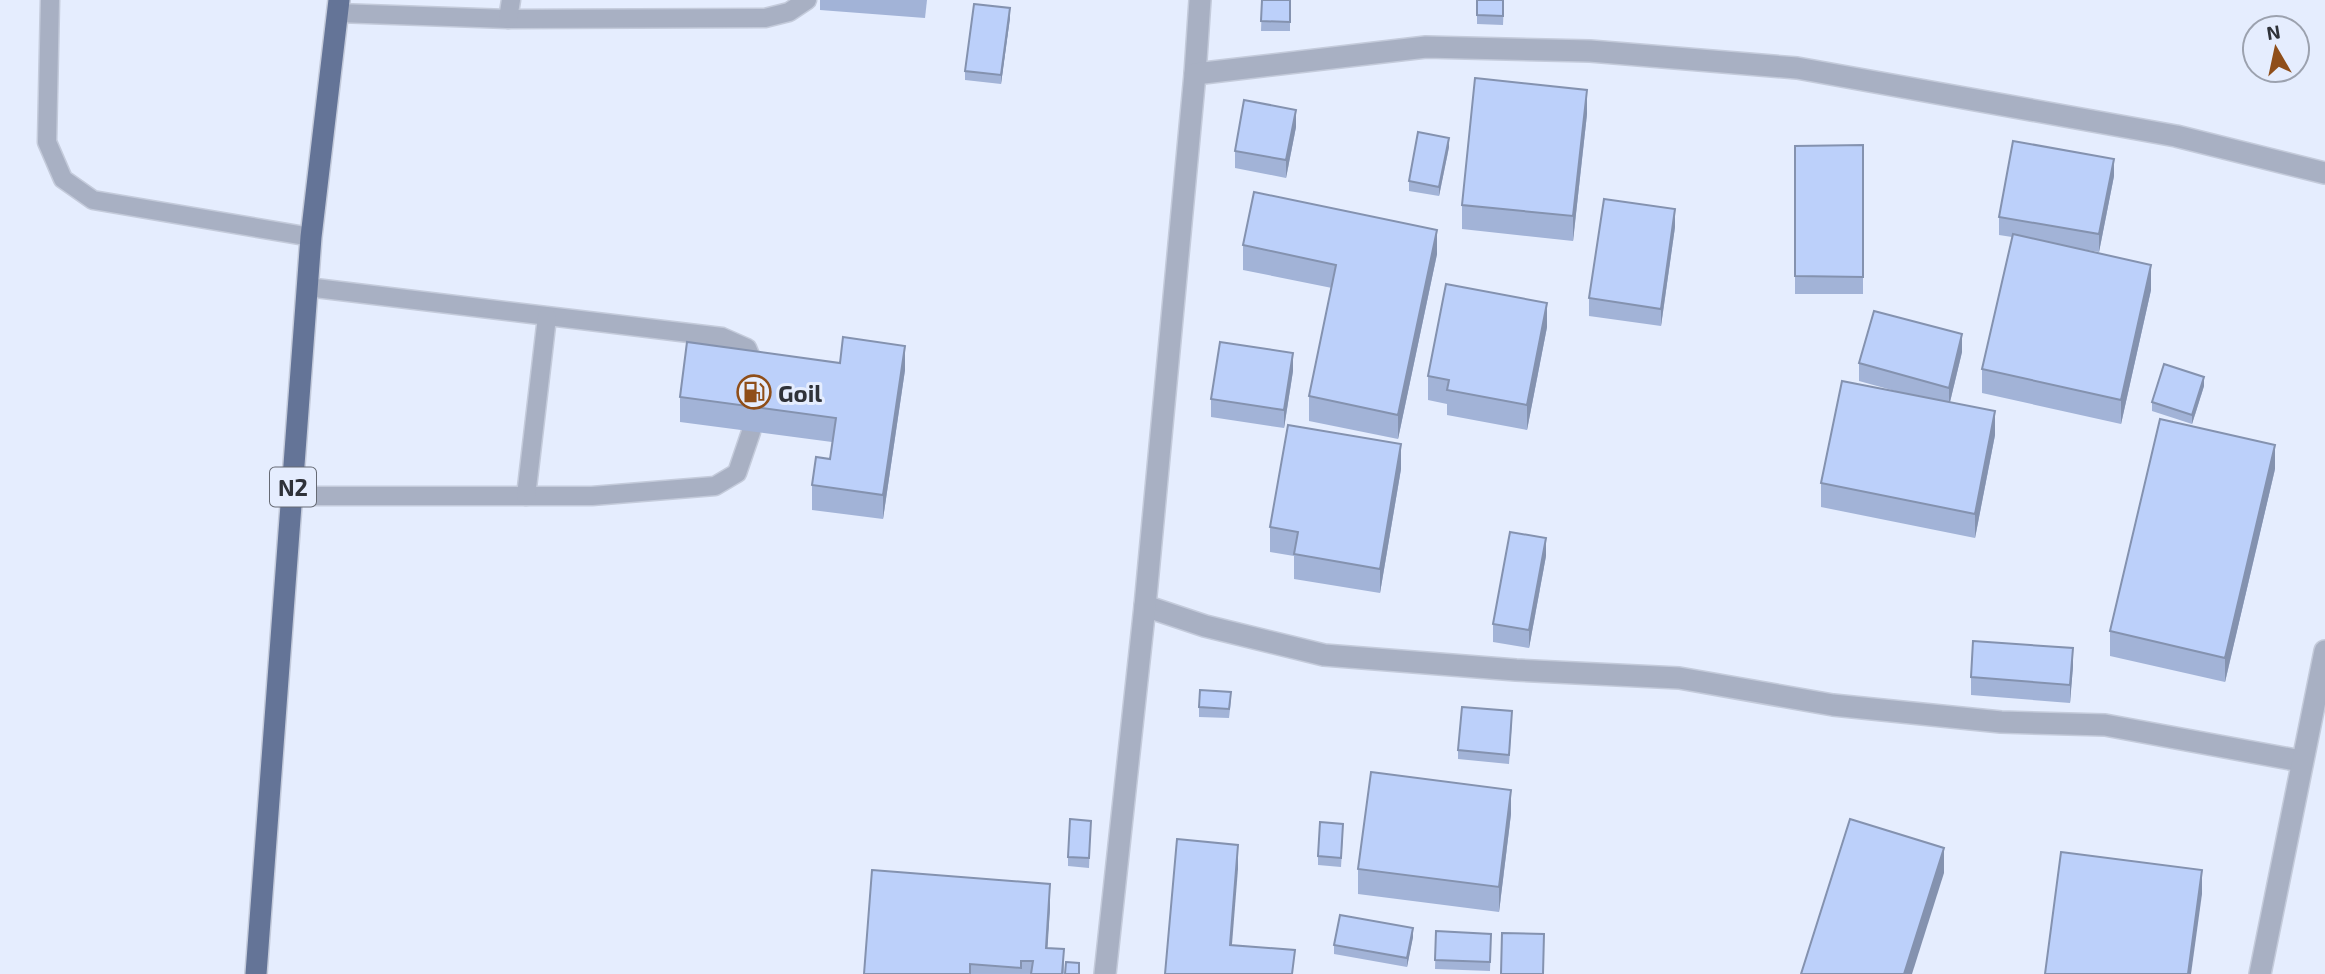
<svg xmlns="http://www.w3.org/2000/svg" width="2325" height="974" viewBox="0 0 2325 974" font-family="'Exo 2',sans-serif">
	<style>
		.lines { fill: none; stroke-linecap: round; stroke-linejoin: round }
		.service-casing { stroke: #c4cbdb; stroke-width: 21 }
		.minor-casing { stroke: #c4cbdb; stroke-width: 24 }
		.trunk-casing { stroke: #c4cbdb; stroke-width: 24 }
		.service { stroke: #a8b0c3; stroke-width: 18 }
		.minor { stroke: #a8b0c3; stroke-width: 21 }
		.trunk { stroke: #647497; stroke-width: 21 }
		.wall { fill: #a2b3d7 }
		.shaded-wall { fill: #8492af }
		.building { fill: #bcd0fa; stroke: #8492af; stroke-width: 2 }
		.labels { text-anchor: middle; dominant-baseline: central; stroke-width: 6; stroke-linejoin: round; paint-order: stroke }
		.shield { fill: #e5edfe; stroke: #666a74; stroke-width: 2 }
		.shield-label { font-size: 23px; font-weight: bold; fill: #2f3239 }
		.poi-label { font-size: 24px; font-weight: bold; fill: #2f3239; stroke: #e5edfe; text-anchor: start }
	</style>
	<rect width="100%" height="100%" fill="#e5edfe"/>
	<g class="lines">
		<defs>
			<g id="service">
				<path d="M 50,0 L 47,142 L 63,179 L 93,200 L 311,237"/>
				<path d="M 338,13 L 508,19 L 765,18 L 789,12 L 807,0"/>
				<path d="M 508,19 L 511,0"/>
				<path d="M 307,287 L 722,337 L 747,348 L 756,370"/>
				<path d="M 292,496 L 592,496 L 715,486 L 737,473 L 751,432"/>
				<path d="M 526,496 L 547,317"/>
			</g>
			<g id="minor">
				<path d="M 1195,74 L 1200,0"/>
				<path d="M 1145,606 L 1205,626 L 1324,655 L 1516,670 L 1679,678 L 1833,705 L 2001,722 L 2105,725 L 2301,761"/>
				<path d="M 1105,974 L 1145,606 L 1195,74 L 1426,47 L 1590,51 L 1797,68 L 2176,136 L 2325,173"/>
				<path d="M 2260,974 L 2325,651"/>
			</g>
			<path id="trunk" d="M 256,974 L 311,237 L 339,0"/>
		</defs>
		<!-- service casing -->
		<use href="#service" class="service-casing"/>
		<!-- minor casing -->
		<use href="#minor" class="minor-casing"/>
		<!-- trunk casing -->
		<use href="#trunk" class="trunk-casing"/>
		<!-- service -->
		<use href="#service" class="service"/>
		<!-- minor -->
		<use href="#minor" class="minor"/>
		<!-- trunk -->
		<use href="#trunk" class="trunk"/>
	</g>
	<!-- wall -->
	<g class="wall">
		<path d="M 820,0 L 927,0 L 925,18 L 820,10 Z"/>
		<path d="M 1262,0 L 1290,0 L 1290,31 L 1261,31 Z"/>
		<path d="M 1477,0 L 1504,0 L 1503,25 L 1477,24 Z"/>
		<path d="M 1010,18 L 1001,84 L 965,80 L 965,71 Z"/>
		<path d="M 1587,114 L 1573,241 L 1462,229 L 1462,205 Z"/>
		<path d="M 1296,127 L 1286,178 L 1235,168 L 1235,151 Z"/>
		<path d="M 1863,145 L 1863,294 L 1795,294 L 1795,146 Z"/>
		<path d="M 1449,147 L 1439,196 L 1409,191 L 1409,181 Z"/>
		<path d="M 2114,176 L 2099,252 L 2069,247 L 2151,290 L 2121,424 L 1982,393 L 1982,369 L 2012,237 L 1999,235 L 1999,217 Z"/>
		<path d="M 1675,227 L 1661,326 L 1589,316 L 1589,298 Z"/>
		<path d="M 1243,245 L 1437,254 L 1398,439 L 1309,421 L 1309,396 L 1332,288 L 1243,270 Z"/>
		<path d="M 1547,327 L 1527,430 L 1447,415 L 1447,404 L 1428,400 L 1428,376 Z"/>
		<path d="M 1962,352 L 1950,402 L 1995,435 L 1975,538 L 1821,507 L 1821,483 L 1899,392 L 1859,381 L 1859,363 Z"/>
		<path d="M 840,363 L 905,370 L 883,519 L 812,510 L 812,485 L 830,459 L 832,442 L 680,422 L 680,397 Z"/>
		<path d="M 1293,371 L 1284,428 L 1211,417 L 1211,399 Z"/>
		<path d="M 2204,386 L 2192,424 L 2152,411 L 2152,402 Z"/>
		<path d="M 1401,469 L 1380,593 L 1294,579 L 1294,556 L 1270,552 L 1270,527 Z"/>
		<path d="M 2275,469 L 2225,682 L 2110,656 L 2110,631 Z"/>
		<path d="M 1546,556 L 1529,648 L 1493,642 L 1493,624 Z"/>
		<path d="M 2073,666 L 2070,703 L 1971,695 L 1971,677 Z"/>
		<path d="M 1231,701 L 1229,718 L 1199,717 L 1199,707 Z"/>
		<path d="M 1512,721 L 1509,764 L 1458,759 L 1458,750 Z"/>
		<path d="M 1511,814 L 1499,912 L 1358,894 L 1358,869 Z"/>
		<path d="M 1091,821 L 1089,868 L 1068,866 L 1068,857 Z"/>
		<path d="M 1343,833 L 1341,867 L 1318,865 L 1318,856 Z"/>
		<path d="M 1050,908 L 1047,948 L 1064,949 L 1064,974 L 864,974 Z"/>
		<path d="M 1436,931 L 1491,934 L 1490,971 L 1435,969 Z"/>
		<path d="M 1413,937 L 1407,967 L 1334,954 L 1334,945 Z"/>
	</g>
	<!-- shaded-wall -->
	<g class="shaded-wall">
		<path d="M 1010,8 L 1010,18 L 1001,84 L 1001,75 Z"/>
		<path d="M 1587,90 L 1587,114 L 1573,241 L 1573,216 Z"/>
		<path d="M 1296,110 L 1296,127 L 1286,178 L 1286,160 Z"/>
		<path d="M 1449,138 L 1449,147 L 1439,196 L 1439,187 Z"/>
		<path d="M 2114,159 L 2114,176 L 2099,252 L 2099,234 Z"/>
		<path d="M 1675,209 L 1675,227 L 1661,326 L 1661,309 Z"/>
		<path d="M 1437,230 L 1437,254 L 1398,439 L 1398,415 Z"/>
		<path d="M 2151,265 L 2151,290 L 2121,424 L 2121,400 Z"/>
		<path d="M 1547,303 L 1547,327 L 1527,430 L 1527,405 Z"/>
		<path d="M 1962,334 L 1962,352 L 1949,406 L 1949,388 Z"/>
		<path d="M 905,346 L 905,370 L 883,519 L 883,495 Z"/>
		<path d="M 1293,353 L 1293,371 L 1284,428 L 1284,410 Z"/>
		<path d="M 2204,377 L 2204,386 L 2192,424 L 2192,415 Z"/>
		<path d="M 1995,411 L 1995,435 L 1975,538 L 1975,514 Z"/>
		<path d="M 1401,444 L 1401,469 L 1380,593 L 1380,569 Z"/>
		<path d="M 2275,445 L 2275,469 L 2225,682 L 2225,658 Z"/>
		<path d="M 1546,538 L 1546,556 L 1529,648 L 1529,630 Z"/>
		<path d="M 2073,648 L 2073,666 L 2070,703 L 2070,685 Z"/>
		<path d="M 1511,790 L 1511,814 L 1499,912 L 1499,887 Z"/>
		<path d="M 1238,845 L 1238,869 L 1230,969 L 1230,945 Z"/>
		<path d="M 1944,848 L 1944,873 L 1912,974 L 1904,974 Z"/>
		<path d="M 2202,870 L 2202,894 L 2191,974 L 2188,974 Z"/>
		<path d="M 1050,884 L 1050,908 L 1046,972 L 1046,948 Z"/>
		<path d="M 1413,928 L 1413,937 L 1407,967 L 1407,958 Z"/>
	</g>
	<!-- building -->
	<g class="building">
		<path d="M 1262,0 L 1290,0 L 1290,22 L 1261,21 Z"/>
		<path d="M 1477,0 L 1503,0 L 1503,16 L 1477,15 Z"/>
		<path d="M 974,4 L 1010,8 L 1001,75 L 965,71 Z"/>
		<path d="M 1475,78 L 1587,90 L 1573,216 L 1462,205 Z"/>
		<path d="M 1244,100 L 1296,110 L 1286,160 L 1235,151 Z"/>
		<path d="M 1418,132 L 1449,138 L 1439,187 L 1409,181 Z"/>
		<path d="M 2013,141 L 2114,159 L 2099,234 L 1999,217 Z"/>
		<path d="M 1863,145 L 1863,277 L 1795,276 L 1795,146 Z"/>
		<path d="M 1254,192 L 1437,230 L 1398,415 L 1309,396 L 1336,265 L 1243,245 Z"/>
		<path d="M 1604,199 L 1675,209 L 1661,309 L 1589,298 Z"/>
		<path d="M 2013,234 L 2151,265 L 2121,400 L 1982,369 Z"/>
		<path d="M 1446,284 L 1547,303 L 1527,405 L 1447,390 L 1449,380 L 1428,376 Z"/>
		<path d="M 1874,311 L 1962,334 L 1949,388 L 1859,363 Z"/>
		<path d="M 843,337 L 905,346 L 883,495 L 812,485 L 816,457 L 830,459 L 836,418 L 680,397 L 687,342 L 840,363 Z"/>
		<path d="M 1220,342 L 1293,353 L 1284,410 L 1211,399 Z"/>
		<path d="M 2164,364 L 2204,377 L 2192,415 L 2152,402 Z"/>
		<path d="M 1842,381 L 1995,411 L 1975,514 L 1821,483 Z"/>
		<path d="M 2160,419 L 2275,445 L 2225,658 L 2110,631 Z"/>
		<path d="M 1288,425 L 1401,444 L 1380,569 L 1294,554 L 1298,532 L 1270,527 Z"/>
		<path d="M 1510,532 L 1546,538 L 1529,630 L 1493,624 Z"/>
		<path d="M 1973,641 L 2073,648 L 2070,685 L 1971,677 Z"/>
		<path d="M 1200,690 L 1231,692 L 1229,709 L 1199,707 Z"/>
		<path d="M 1462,707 L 1512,711 L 1509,755 L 1458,750 Z"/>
		<path d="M 1371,772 L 1511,790 L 1499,887 L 1358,869 Z"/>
		<path d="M 1070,819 L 1091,821 L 1089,858 L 1068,857 Z"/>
		<path d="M 1850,819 L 1944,848 L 1904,974 L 1801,974 Z"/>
		<path d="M 1320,822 L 1343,824 L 1341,858 L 1318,856 Z"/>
		<path d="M 1177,839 L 1238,845 L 1230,945 L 1295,950 L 1292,974 L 1165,974 Z"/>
		<path d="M 2061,852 L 2202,870 L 2188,974 L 2045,974 Z"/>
		<path d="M 872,870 L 1050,884 L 1046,948 L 1064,949 L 1062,974 L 1031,974 L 1033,961 L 1021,961 L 1021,968 L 970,964 L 970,974 L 864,974 Z"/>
		<path d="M 1340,915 L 1413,928 L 1407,958 L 1334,945 Z"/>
		<path d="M 1436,931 L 1491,934 L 1490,962 L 1435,960 Z"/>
		<path d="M 1502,933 L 1544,934 L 1543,974 L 1501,974 Z"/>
		<path d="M 1066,962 L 1079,963 L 1079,974 L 1065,974 Z"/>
	</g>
	<!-- icons -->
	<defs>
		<symbol id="fuel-ring" viewBox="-11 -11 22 22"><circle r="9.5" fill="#e5edfe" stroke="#8f4e19" stroke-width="1.5"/><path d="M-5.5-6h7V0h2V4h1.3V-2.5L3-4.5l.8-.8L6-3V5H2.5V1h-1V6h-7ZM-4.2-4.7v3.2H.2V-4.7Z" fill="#8f4e19"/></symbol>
	</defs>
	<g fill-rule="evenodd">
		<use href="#fuel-ring" x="735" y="373" width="38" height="38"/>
	</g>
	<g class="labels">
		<!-- shield labels -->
		<rect class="shield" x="270" y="467.5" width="46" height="39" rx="5"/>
		<g class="shield-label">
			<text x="293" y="487">N2</text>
		</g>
		<!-- poi labels -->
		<g class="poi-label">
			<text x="778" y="392">Goil</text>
		</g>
	</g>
	<!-- north arrow -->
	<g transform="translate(2276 49) rotate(351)"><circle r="33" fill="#e5edfe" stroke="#9ca2af" stroke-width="2"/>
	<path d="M0-5L12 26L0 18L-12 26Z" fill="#8f4e19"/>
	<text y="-10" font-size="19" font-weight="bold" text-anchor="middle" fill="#2f3239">N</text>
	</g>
</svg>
